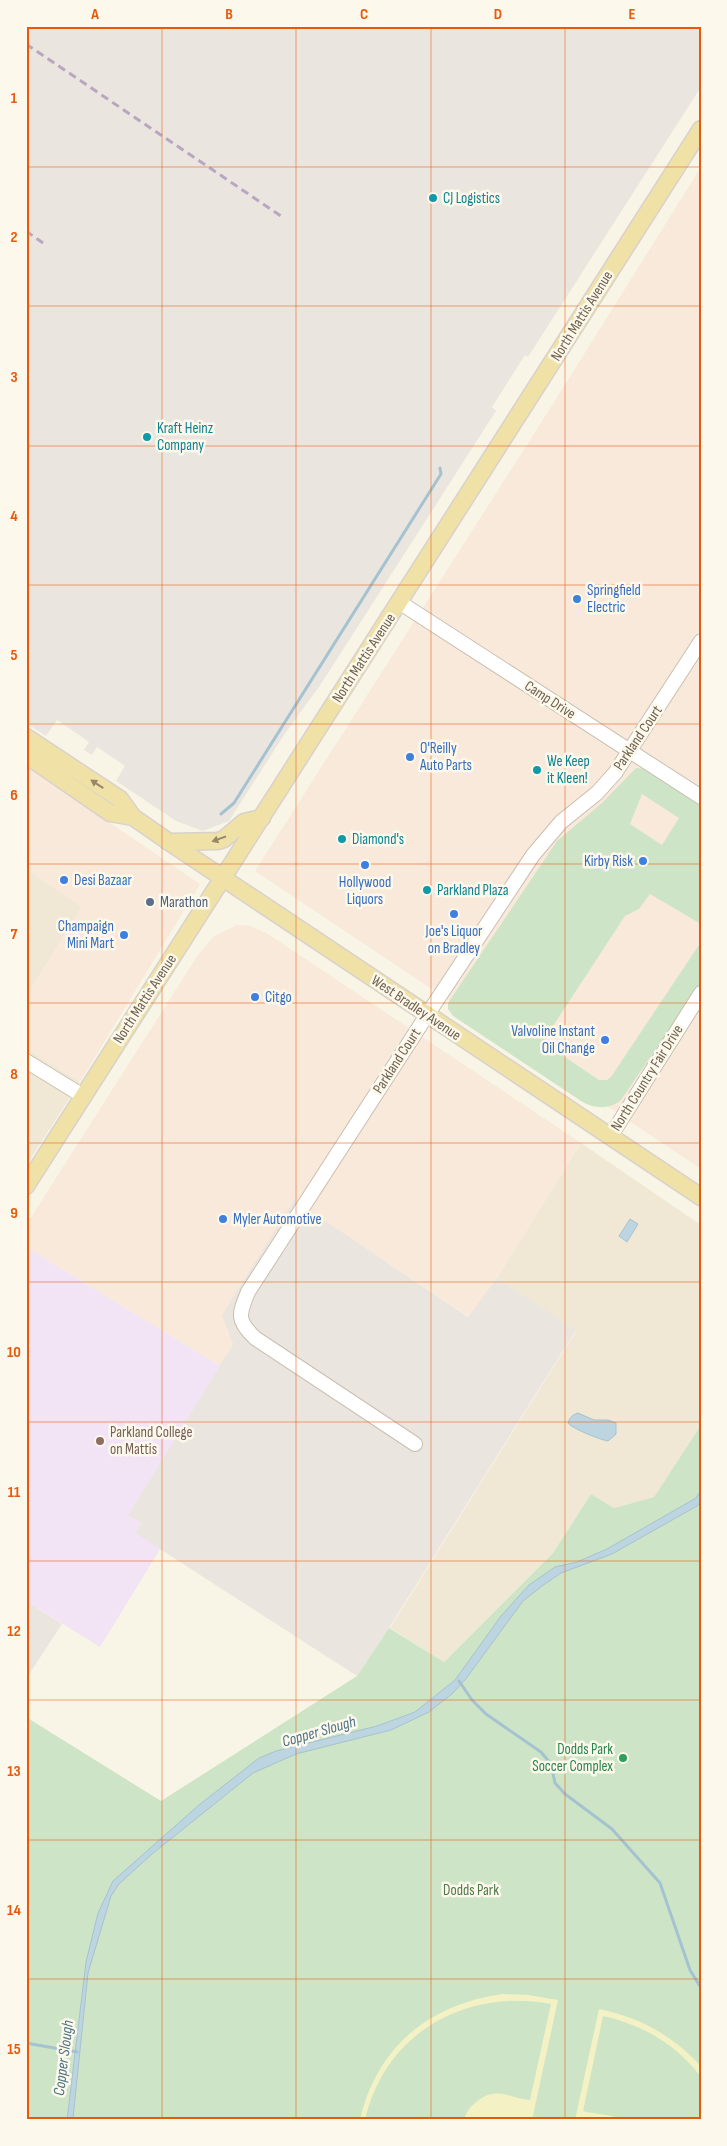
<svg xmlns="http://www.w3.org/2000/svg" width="727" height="2146" viewBox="0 0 727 2146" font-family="'Sofia Sans Condensed',sans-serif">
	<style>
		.residential { fill: #f0e8d5 }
		.commercial { fill: #f8e9db }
		.industrial { fill: #eae6df }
		.education { fill: #f2e3f5 }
		.green { fill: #cde5c6; fill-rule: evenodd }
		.sand { fill: #f4f2c5 }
		.water { fill: #bdd5e0; stroke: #a5c2d0 }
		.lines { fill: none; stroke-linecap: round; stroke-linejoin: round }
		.stream { stroke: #a5c2d0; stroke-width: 3 }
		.minor-casing { stroke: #c9bfae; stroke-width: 16 }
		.major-casing { stroke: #d7d2cd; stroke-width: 19 }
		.minor { stroke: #fff; stroke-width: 14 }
		.major { stroke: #f0e1a7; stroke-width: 16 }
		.rail { stroke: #b9a6c1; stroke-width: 3; stroke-dasharray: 8 5; stroke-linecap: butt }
		.oneway { fill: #968769 }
		.grid { fill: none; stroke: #e8590c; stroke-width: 1; stroke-opacity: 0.55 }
		.culture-dot { fill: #0f9aa8; stroke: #fcf9ec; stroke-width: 2 }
		.shop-dot { fill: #3f7fe0; stroke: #fcf9ec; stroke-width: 2 }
		.service-dot { fill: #5c6f8a; stroke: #fcf9ec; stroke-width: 2 }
		.education-dot { fill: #8d6e63; stroke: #fcf9ec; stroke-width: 2 }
		.leisure-dot { fill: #2e9e5b; stroke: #fcf9ec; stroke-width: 2 }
		.labels { text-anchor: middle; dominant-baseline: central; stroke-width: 5; stroke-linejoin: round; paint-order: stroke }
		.culture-label { font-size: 15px; fill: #0d838f; stroke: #fcf9ec; text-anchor: start }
		.street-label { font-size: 15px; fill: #6f604e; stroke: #fcf9ec }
		.shop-label { font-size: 15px; fill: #366cbe; stroke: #fcf9ec; text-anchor: start }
		.service-label { font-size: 15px; fill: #4e5e75; stroke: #fcf9ec; text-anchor: start }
		.education-label { font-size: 15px; fill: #785e54; stroke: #fcf9ec; text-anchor: start }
		.leisure-label { font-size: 15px; fill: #27864d; stroke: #fcf9ec; text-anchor: end }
		.park-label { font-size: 15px; fill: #51794b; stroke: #fcf9ec }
		.water-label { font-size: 16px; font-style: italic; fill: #4e7386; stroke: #fcf9ec }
		.neatline { fill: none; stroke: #e8590c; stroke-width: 2 }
		.grid-label { font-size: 16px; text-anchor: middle; font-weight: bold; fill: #e8590c }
	</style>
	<rect width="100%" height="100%" fill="#f9f5e6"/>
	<!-- residential -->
	<g class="residential">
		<path d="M 26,869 L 82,907 L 26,996 Z"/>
		<path d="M 26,1048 L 80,1082 L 26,1166 Z"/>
		<path d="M 581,1143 L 701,1225 L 701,1425 L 654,1497 L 614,1508 L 591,1494 L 553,1553 L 444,1662 L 390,1628 L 576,1331 L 497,1278 Z"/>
	</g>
	<!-- commercial -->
	<g class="commercial">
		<path d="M 701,167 L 701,1169 L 255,871 L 551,407 Z"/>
		<path d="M 26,766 L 200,884 L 80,1082 L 26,1048 L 26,996 L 82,907 L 26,869 Z"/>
		<path d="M 237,925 L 251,926 L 268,934 L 581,1143 L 497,1278 L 469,1317 L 294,1201 L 233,1343 L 220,1366 L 26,1247 L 26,1225 L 198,955 L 213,937 Z"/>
	</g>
	<!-- industrial -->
	<g class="industrial">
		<path d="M 26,26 L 701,26 L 701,87 L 528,357 L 525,355 L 492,407 L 496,411 L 321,684 L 284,735 L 229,821 L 203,831 L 176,821 L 116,781 L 125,766 L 97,747 L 92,755 L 84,750 L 89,742 L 57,720 L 46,736 L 26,723 Z"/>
		<path d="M 294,1200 L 468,1317 L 497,1278 L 576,1330 L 389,1628 L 357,1676 L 135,1533 L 141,1523 L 128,1515 L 233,1344 L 222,1315 Z"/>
		<path d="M 26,1601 L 62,1624 L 26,1679 Z"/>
	</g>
	<!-- education -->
	<path class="education" d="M 26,1247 L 220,1366 L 128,1515 L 141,1523 L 136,1533 L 160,1549 L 100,1647 L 26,1601 Z"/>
	<!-- green -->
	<g class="green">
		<path d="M 636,768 L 645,769 L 701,805 L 701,924 L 650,894 L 639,909 L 625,916 L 547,1035 L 546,1041 L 550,1047 L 599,1080 L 607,1080 L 611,1077 L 701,942 L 701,983 L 621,1100 C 609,1110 594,1109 581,1101 L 453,1016 L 448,1009 L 448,1003 L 557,841 L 602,803 ZM 642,794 L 679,818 L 662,845 L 630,824 Z"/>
		<path d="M 701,1425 L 701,2120 L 26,2120 L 26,1717 L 161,1801 L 357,1676 L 389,1628 L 444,1662 L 553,1553 L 591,1494 L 614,1508 L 654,1497 Z"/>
	</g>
	<!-- sand -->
	<g class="sand">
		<path d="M 503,1994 L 528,1995 L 558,2000 L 532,2120 L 464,2120 C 466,2113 469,2108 475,2103 C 496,2085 508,2098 530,2100 L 551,2004 C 465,1988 385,2033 365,2120 L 360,2120 C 377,2046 430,2004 503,1994 Z"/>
		<path d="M 599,2009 C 638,2017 670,2034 697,2062 L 701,2067 L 701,2077 C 676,2044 643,2025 603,2016 L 583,2111 C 596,2115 610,2113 621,2120 L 575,2120 Z"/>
	</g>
	<!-- water -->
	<g class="water">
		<path d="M 630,1219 L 638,1224 L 627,1242 L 619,1236 Z"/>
		<path d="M 578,1413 L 594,1420 L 608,1420 L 616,1423 L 616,1434 L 608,1441 C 601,1440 573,1429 568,1423 C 570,1417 572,1415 578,1413 Z"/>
		<path d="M 701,1490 L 701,1501 L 697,1506 L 612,1554 L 561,1573 L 542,1586 L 523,1601 L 465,1680 L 453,1693 L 429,1712 L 391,1730 L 296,1754 L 253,1773 L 152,1854 L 119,1884 L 111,1896 L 88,1973 L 73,2118 L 67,2120 L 86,1962 L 98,1913 L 113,1881 L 199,1805 L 259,1758 L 276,1751 L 377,1726 L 415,1712 L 455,1680 L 501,1616 L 529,1585 L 555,1567 L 577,1562 L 607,1549 L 696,1498 Z"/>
	</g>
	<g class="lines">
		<!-- stream -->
		<g class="stream">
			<path d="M 221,814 L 234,803 L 441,474 L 440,468"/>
			<path d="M 459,1681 L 472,1700 L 486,1714 L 541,1752 L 551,1764 L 555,1783 L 565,1794 L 612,1829 L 660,1883 L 690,1970 L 701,1988"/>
			<path d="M 26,2043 L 77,2052"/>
		</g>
		<defs>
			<g id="minor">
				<path d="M 399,602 L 701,797"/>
				<path d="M 26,1061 L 83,1096"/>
				<path d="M 610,1137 L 701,993"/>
				<path d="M 415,1444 L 255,1338 C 236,1320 239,1314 248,1292 L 427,1015 L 533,855 L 561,822 L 597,793 L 615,773 L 701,641"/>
			</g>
			<g id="major">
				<path d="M 26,737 L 120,799 L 133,817 L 169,842 L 701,1197"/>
				<path d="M 26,755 L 110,813 L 133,817"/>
				<path d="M 169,842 L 218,841 L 224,839 L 244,822 L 262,818"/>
				<path d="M 26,1186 L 701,129"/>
			</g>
		</defs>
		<!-- minor casing -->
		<use href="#minor" class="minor-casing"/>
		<!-- major casing -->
		<use href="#major" class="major-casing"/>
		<!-- minor -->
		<use href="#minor" class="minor"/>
		<!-- major -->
		<use href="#major" class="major"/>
		<!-- rail -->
		<g class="rail">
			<path d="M 26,44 L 281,216"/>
			<path d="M 26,231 L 43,243"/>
		</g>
	</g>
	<!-- one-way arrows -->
	<defs><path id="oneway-solid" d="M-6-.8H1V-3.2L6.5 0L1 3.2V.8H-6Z" transform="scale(1.25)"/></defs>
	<g class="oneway">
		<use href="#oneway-solid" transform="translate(97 784) rotate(-147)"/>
		<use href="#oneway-solid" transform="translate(219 839) rotate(160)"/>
	</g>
	<!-- grid -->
	<path class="grid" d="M 162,26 L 162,2120M 296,26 L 296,2120M 431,26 L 431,2120M 565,26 L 565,2120M 26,167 L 701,167M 26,306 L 701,306M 26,446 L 701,446M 26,585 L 701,585M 26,724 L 701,724M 26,864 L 701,864M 26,1003 L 701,1003M 26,1143 L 701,1143M 26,1282 L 701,1282M 26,1422 L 701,1422M 26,1561 L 701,1561M 26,1700 L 701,1700M 26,1840 L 701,1840M 26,1979 L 701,1979"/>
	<!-- markers -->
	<g class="culture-dot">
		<circle cx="433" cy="198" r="5"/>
		<circle cx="147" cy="437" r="5"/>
		<circle cx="537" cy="770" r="5"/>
		<circle cx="342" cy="839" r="5"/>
		<circle cx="427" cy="890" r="5"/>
	</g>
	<g class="shop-dot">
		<circle cx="577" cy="599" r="5"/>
		<circle cx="410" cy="757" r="5"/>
		<circle cx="643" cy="861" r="5"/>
		<circle cx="365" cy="865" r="5"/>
		<circle cx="64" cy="880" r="5"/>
		<circle cx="454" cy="914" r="5"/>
		<circle cx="124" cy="935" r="5"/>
		<circle cx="255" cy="997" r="5"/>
		<circle cx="605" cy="1040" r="5"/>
		<circle cx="223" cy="1219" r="5"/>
	</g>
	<circle class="service-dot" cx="150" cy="902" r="5"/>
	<circle class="education-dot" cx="100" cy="1441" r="5"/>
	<circle class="leisure-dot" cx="623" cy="1758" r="5"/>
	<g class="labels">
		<!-- culture labels -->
		<g class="culture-label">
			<text x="443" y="198">CJ Logistics</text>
			<text x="157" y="428">Kraft Heinz<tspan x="157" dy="17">Company</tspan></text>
			<text x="547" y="761">We Keep<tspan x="547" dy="17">it Kleen!</tspan></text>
			<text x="352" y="839">Diamond's</text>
			<text x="437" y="890">Parkland Plaza</text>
		</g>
		<!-- street labels -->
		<g class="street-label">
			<text transform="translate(582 316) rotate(-58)">North Mattis Avenue</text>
			<text transform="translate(364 658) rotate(-57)">North Mattis Avenue</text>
			<text transform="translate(550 700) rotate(33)">Camp Drive</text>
			<text transform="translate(638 738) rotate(-56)">Parkland Court</text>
			<text transform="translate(145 999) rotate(-57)">North Mattis Avenue</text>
			<text transform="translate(416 1008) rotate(34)">West Bradley Avenue</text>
			<text transform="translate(397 1061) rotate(-57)">Parkland Court</text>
			<text transform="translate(647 1078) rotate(-58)">North Country Fair Drive</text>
		</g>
		<!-- shop labels -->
		<g class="shop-label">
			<text x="587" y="590">Springfield<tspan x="587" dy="17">Electric</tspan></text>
			<text x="420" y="748">O'Reilly<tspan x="420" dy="17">Auto Parts</tspan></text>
			<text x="633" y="861" text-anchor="end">Kirby Risk</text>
			<text x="74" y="880">Desi Bazaar</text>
			<text x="365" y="882" text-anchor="middle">Hollywood<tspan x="365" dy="17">Liquors</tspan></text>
			<text x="114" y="926" text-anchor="end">Champaign<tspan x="114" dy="17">Mini Mart</tspan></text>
			<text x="454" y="931" text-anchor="middle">Joe's Liquor<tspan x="454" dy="17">on Bradley</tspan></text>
			<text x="265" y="997">Citgo</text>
			<text x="595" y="1031" text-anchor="end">Valvoline Instant<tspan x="595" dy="17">Oil Change</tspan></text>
			<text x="233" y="1219">Myler Automotive</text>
		</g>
		<!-- service labels -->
		<g class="service-label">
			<text x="160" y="902">Marathon</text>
		</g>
		<!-- education labels -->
		<g class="education-label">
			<text x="110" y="1432">Parkland College<tspan x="110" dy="17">on Mattis</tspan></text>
		</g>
		<!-- leisure labels -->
		<g class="leisure-label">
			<text x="613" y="1749">Dodds Park<tspan x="613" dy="17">Soccer Complex</tspan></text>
		</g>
		<!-- park labels -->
		<g class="park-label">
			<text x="471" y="1890">Dodds Park</text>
		</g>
		<!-- water labels -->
		<g class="water-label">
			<text transform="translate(319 1732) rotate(-16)">Copper Slough</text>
			<text transform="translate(64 2058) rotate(-83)">Copper Slough</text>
		</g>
	</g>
	<!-- border -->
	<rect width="727" height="2146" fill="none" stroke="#fcf9ec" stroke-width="55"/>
	<rect x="28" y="28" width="672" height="2090" class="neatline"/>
	<g class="grid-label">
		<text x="95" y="19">A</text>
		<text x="229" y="19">B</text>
		<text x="364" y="19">C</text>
		<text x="498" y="19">D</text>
		<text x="632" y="19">E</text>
		<text x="14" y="103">1</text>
		<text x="14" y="242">2</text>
		<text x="14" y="382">3</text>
		<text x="14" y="521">4</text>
		<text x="14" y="660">5</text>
		<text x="14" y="800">6</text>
		<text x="14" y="939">7</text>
		<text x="14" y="1079">8</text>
		<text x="14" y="1218">9</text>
		<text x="14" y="1357">10</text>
		<text x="14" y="1497">11</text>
		<text x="14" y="1636">12</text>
		<text x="14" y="1776">13</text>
		<text x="14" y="1915">14</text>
		<text x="14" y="2054">15</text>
	</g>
</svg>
